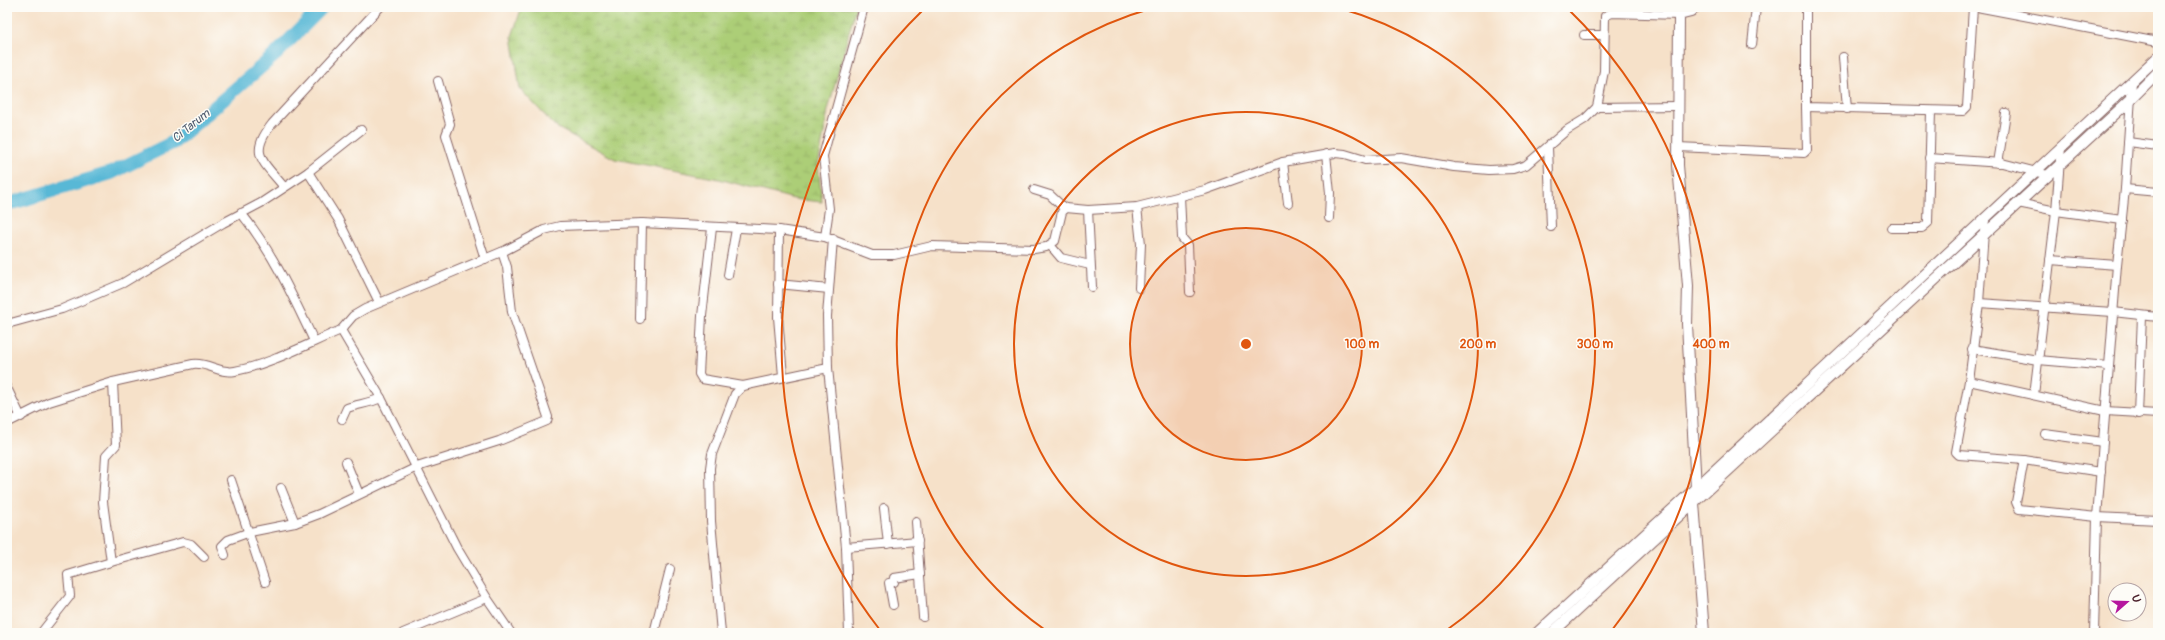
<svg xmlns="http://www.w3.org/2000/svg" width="2165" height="640" viewBox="0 0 2165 640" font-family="Pangolin,sans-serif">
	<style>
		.wetland { fill: url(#wetland-marsh); stroke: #7b7651 }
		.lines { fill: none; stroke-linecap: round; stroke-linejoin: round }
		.river { stroke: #58b8d6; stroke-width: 14 }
		.minor-casing { stroke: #866362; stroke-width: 10 }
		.tertiary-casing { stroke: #866362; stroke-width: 12 }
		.minor { stroke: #fff; stroke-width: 8 }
		.tertiary { stroke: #fff; stroke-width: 10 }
		.ring { fill: none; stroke: #e0560e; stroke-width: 2 }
		.labels { text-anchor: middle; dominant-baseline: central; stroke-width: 3; stroke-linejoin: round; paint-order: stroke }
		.water-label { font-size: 12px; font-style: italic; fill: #505c6f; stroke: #fdfcf7 }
		.centre { fill: #e0560e; stroke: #fdfcf7; stroke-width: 2 }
		.ring-label { font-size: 12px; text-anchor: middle; font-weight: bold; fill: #e0560e; stroke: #fdfcf7; stroke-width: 3; stroke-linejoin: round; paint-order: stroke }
	</style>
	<defs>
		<pattern id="wetland-marsh" width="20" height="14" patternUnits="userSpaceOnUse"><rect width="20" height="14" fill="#acce77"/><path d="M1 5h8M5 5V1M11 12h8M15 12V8" fill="none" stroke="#96b067"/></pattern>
	</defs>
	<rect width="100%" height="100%" fill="#fdfcf7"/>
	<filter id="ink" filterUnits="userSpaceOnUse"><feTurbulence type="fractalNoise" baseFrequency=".025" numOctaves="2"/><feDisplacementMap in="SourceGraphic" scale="8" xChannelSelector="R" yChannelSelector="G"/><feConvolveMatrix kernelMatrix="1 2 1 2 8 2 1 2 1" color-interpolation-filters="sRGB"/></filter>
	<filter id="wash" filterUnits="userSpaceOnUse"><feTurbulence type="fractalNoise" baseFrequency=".012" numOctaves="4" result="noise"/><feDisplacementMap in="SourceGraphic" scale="16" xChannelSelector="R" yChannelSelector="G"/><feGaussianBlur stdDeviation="0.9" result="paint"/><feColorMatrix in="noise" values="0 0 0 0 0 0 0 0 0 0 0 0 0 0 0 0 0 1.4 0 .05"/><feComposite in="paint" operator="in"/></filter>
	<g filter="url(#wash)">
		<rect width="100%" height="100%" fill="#f6e1c9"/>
		<!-- wetland -->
		<path class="wetland" d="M 522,7 L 856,7 L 828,110 L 818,166 L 822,202 L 794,199 L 719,179 L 615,159 L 556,127 L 520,89 L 512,36 Z"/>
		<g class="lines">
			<!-- river -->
			<path class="river" d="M 7,203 L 12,203 L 111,173 L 174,142 L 276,54 L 322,7"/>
		</g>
	</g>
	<g filter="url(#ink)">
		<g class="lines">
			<defs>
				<g id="minor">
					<path d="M 1806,7 L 1806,107 L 1963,111 L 1967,107 L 1973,7"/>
					<path d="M 1977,7 L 2158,42"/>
					<path d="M 1584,35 L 1604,35"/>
					<path d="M 1752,45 L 1756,7"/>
					<path d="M 1843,57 L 1847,109"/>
					<path d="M 438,81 L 450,124 L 446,135 L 485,259"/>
					<path d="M 1597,107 L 1677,106"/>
					<path d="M 2128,142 L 2158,146"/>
					<path d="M 1548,147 L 1551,227"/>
					<path d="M 1678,147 L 1804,153 L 1807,150 L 1806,107"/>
					<path d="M 1326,154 L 1330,193 L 1329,218"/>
					<path d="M 1929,158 L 2002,163 L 2048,175"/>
					<path d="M 1283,162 L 1288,203"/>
					<path d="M 1998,163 L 2006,113"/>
					<path d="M 308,172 L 338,219 L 379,302"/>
					<path d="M 284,187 C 263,161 248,154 272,124 L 380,7"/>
					<path d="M 2125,189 L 2158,192"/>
					<path d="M 1034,190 L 1050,195 L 1065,209"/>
					<path d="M 1180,196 L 1182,238 L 1188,245 L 1190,292"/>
					<path d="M 2018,203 L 2056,211 L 2122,220"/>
					<path d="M 1137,207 L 1141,244 L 1139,288"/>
					<path d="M 1088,210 L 1092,287"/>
					<path d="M 241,213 C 273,252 293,297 314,341"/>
					<path d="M 1985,218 L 1979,303 L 1969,381 L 1956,452 L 1959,455 L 2024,460 L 2101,472"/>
					<path d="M 712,228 L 702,316 L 699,374 L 702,379 L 743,386"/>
					<path d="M 1891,228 L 1922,228 L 1928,223 L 1931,111"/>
					<path d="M 779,230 L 778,317 L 783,376"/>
					<path d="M 825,237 L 829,209 L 823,156 L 864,7"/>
					<path d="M 833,239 L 827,316 L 828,368 L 846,547 L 849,633"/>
					<path d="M 1050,245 L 1061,258 L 1090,265"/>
					<path d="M 2050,260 L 2117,265"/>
					<path d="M 728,275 L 736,229"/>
					<path d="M 778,284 L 829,289"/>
					<path d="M 1979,303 L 2113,312 L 2158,317"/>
					<path d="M 640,319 L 642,223"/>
					<path d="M 7,324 L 62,309 L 123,283 L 223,223 L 261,203 L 308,172 L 361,130"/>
					<path d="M 1972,349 L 2038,360 L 2109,366"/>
					<path d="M 1969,381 L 2105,411 L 2158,414"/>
					<path d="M 7,388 L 21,417"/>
					<path d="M 2034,395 L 2056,211 L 2061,147"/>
					<path d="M 2138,414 L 2142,316"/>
					<path d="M 342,419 L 347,408 C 359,404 370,403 381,398"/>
					<path d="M 7,423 L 49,402 L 113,382 L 193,364 C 208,362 219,374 235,371 C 271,364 307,344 341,330"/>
					<path d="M 2045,434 L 2103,442"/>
					<path d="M 2024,460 L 2016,502 L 2019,509 L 2097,517 L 2158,520"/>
					<path d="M 346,462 L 359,494"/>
					<path d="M 231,480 L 265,582"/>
					<path d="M 281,488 L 295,523"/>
					<path d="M 884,508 L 888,544"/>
					<path d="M 916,522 L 923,617"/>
					<path d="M 846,547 L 918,541"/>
					<path d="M 225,555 L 222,546 L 228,540 L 250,532 L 295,523 L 319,514 L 417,467 L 499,441 L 547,421 L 548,417 L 512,312 L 507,267 L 502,252"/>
					<path d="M 111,562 L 183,542 L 191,544 L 204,557"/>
					<path d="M 893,605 L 889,583 L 894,582 L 894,578 L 920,574"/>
					<path d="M 41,633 L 70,596 L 68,575 L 111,562 L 103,502 L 106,456 L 116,445 L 113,382"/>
					<path d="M 403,633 L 487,598"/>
					<path d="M 511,633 L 487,598 L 457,548 L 381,398 L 341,330 L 353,316 L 365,309 L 506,250 L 544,230 L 560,226 L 642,223 L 779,230 L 825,237 L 872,255 L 894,255 L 932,246 L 1034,249 L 1046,247 L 1055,241 L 1062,212 L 1066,208 L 1088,210 L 1137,207 L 1205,190 L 1283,162 L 1335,153 L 1345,154 L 1365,160 L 1401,158 L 1454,167 L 1489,170 L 1513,169 L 1526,165 L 1567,130 L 1585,119 L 1597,107 L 1604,71 L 1605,16 L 1612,13 L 1679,15"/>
					<path d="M 654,633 L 670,569"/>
					<path d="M 721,633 L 711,521 L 710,468 L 712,454 L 735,394 L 743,386 L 828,368"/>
					<path d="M 2094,633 L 2097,517 L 2117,265 L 2125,189 L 2132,81"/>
				</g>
				<g id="tertiary">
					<path d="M 1695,7 L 1691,12 L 1679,15 L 1678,165 L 1688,286 L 1687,324 L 1696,488 L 1694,503 L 1704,633"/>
					<path d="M 1537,633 L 1696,488 L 2158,57"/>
					<path d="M 1552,633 L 2129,101 L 2158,72"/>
				</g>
			</defs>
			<!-- minor casing -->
			<use href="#minor" class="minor-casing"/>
			<!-- tertiary casing -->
			<use href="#tertiary" class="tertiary-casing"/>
			<!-- minor -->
			<use href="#minor" class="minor"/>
			<!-- tertiary -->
			<use href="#tertiary" class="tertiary"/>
		</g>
	</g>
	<!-- distance rings -->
	<circle cx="1246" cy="344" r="116" fill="#e0560e" fill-opacity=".12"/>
	<g class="ring">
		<circle cx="1246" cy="344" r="116"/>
		<circle cx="1246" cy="344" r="232"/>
		<path d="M1048 632A349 349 0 0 1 1153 8M1339 8A349 349 0 0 1 1444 632"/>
		<path d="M880 630A465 465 0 0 1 923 10M1569 10A465 465 0 0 1 1612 630"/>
	</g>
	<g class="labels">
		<!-- water labels -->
		<g class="water-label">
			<text transform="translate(191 126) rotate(-39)">Ci Tarum</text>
		</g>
	</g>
	<circle cx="1246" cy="344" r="6" class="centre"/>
	<g class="ring-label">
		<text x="1362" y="348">100 m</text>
		<text x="1478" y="348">200 m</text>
		<text x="1595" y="348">300 m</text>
		<text x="1711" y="348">400 m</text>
	</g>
	<!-- margin -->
	<rect width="2165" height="640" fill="none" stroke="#fdfcf7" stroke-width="24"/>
	<!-- north arrow -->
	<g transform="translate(2127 602) rotate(70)"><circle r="19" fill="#fdfcf7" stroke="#b5a4a5"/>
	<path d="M0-3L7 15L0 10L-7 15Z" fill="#b5179e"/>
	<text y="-6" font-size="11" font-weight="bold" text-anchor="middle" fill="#4a1f2b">U</text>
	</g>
</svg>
